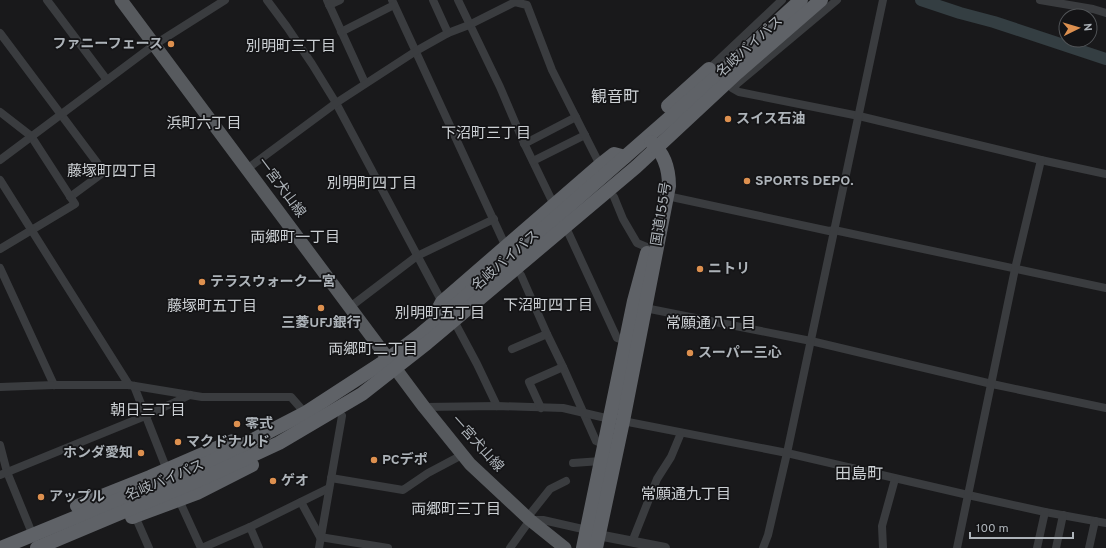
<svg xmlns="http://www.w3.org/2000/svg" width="1106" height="548" viewBox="0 0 1106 548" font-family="Overpass,'Noto Sans JP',sans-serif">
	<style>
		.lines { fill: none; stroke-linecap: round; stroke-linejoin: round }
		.river { stroke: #343e42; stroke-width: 12 }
		.minor { stroke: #3a3c3f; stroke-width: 8 }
		.tertiary { stroke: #3a3c3f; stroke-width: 10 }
		.primary { stroke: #575a5e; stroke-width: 13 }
		.trunk { stroke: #5f6267; stroke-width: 14 }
		.poi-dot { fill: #dd904f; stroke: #141416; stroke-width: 1.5 }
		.labels { text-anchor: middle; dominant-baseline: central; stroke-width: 3.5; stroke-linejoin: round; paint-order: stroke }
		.poi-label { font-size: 14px; font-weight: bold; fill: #adb3b9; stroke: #141416; text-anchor: start }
		.street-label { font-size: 14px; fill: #adb3b9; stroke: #141416 }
		.neighbourhood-label { font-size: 15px; fill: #cdd1d5; stroke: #141416 }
		.quarter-label { font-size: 16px; fill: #cdd1d5; stroke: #141416 }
	</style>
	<rect width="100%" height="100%" fill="#19191b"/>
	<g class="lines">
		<!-- river -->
		<path class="river" d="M 921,0 L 960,13 L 994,22 L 1106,59"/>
		<!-- minor -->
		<g class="minor">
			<path d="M 47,0 L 107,80"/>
			<path d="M 267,0 L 287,27 L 312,64 L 336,103 L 442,302"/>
			<path d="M 327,0 L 365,83"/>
			<path d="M 392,0 L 506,247"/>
			<path d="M 433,0 L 448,33"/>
			<path d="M 458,0 L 500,87 L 523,141 L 554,205"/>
			<path d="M 837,0 L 732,88 L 739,92 L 859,116 L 1041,160 L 1106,174"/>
			<path d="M 1040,0 L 1093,9 L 1106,13"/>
			<path d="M 329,5 L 340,0"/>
			<path d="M 341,32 L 394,5"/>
			<path d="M 0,33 L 104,172 L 70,197"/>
			<path d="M 709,69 L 782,0"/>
			<path d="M 0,112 L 31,136 L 75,204 L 0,249"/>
			<path d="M 524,144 L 576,117"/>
			<path d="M 0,160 L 154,45 L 225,0"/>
			<path d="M 533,161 L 585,135"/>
			<path d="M 247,169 L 336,103 L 416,51 L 448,33 L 469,25 L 515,2 L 527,5 L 552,70 L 600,165"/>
			<path d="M 0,180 L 129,385"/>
			<path d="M 667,196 L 829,231 L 834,230 L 1106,288"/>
			<path d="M 614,197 L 623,219 L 637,243 L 649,248"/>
			<path d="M 568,232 L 617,338 L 626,341"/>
			<path d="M 0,268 L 54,385"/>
			<path d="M 521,275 L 547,334 L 563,367 L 596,441 L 604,445"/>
			<path d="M 350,307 L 417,256 L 494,219"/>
			<path d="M 645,308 L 811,341 L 992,384 L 1106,408"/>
			<path d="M 454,321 L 477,364 L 497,406"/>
			<path d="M 512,349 L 547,334"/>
			<path d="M 134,386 L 167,470"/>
			<path d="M 0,387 L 54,385 L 129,385 L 202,397 L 291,397 L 305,413"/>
			<path d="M 424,407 L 497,406 L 563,408 L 610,419"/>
			<path d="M 541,408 L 529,382 L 563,367"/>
			<path d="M 623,421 L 787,453 L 968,495 L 1045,512 L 1106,523"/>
			<path d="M 0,445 L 7,472 L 34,538"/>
			<path d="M 573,463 L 601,461"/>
			<path d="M 0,475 L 145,416 L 190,395"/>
			<path d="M 331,478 L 403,490 L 428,473 L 462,455"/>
			<path d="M 179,500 L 201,548"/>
			<path d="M 301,502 L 320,537 L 388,548"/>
			<path d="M 135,516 L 149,548"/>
			<path d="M 527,518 L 550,489 L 566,481"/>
			<path d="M 250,527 L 259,548"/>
			<path d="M 632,542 L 657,479 L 671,457 L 681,433"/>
			<path d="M 202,548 L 250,527 L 329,488"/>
			<path d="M 319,548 L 342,416"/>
			<path d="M 510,548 L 530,520 L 543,520 L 587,530"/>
			<path d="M 763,548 L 768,535 L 787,453 L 883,0"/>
			<path d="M 883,548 L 882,526 L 895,479"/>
			<path d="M 957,548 L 1015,269 L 1041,160"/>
			<path d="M 1037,548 L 1045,512"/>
			<path d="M 1056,548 L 1063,515"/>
			<path d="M 1089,548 L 1095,521"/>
		</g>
		<!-- tertiary -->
		<path class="tertiary" d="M 598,535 L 665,548"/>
		<!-- primary -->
		<path class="primary" d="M 121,0 L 424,407 L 470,464 L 530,520 L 565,548"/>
		<!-- trunk -->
		<g class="trunk">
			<path d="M 668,106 L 709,69"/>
			<path d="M 436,321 L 436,313 L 442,302 L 600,165 L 614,154 L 625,157"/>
			<path d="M 77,506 L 150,477 L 233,441"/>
			<path d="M 132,517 L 135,516 L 197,493 L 252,465"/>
			<path d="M 1,548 L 208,463 L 305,413 L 388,359 L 421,334 L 457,304 L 723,71 L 801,0"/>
			<path d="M 37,548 L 206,477 L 279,443 L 362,394 L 427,343 L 636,167 L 737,73 L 821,0"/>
			<path d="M 583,548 L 634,301 L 647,253"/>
			<path d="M 596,548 L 623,421 L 669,186 C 669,169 664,153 651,142"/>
		</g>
	</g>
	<!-- markers -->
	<g class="poi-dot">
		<circle cx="171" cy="44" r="4"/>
		<circle cx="728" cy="119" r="4"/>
		<circle cx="747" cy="181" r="4"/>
		<circle cx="700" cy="269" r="4"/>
		<circle cx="202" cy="282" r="4"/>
		<circle cx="321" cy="308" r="4"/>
		<circle cx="690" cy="353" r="4"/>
		<circle cx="237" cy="424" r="4"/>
		<circle cx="178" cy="442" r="4"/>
		<circle cx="141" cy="453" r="4"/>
		<circle cx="374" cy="460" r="4"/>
		<circle cx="273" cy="481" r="4"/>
		<circle cx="41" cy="497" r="4"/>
	</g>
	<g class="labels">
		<!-- poi labels -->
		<g class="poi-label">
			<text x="163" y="44" text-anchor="end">ファニーフェース</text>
			<text x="736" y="119">スイス石油</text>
			<text x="755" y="181">SPORTS DEPO.</text>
			<text x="708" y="269">ニトリ</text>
			<text x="210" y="282">テラスウォーク一宮</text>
			<text x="321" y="323" text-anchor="middle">三菱UFJ銀行</text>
			<text x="698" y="353">スーパー三心</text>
			<text x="245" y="424">零式</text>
			<text x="186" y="442">マクドナルド</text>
			<text x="133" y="453" text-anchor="end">ホンダ愛知</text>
			<text x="382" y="460">PCデポ</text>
			<text x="281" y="481">ゲオ</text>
			<text x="49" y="497">アップル</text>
		</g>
		<!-- street labels -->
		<g class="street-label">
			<text transform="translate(750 47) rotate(-42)">名岐バイパス</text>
			<text transform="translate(281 188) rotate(53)">一宮犬山線</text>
			<text transform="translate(662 214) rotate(-81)">国道155号</text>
			<text transform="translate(506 261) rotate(-41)">名岐バイパス</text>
			<text transform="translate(477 444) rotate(48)">一宮犬山線</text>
			<text transform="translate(165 481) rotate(-23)">名岐バイパス</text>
		</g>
		<!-- neighbourhood labels -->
		<g class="neighbourhood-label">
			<text x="291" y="47">別明町三丁目</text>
			<text x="204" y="124">浜町六丁目</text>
			<text x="486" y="134">下沼町三丁目</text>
			<text x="112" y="172">藤塚町四丁目</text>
			<text x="372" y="184">別明町四丁目</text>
			<text x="295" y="238">両郷町一丁目</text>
			<text x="548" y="306">下沼町四丁目</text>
			<text x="212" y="307">藤塚町五丁目</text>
			<text x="440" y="314">別明町五丁目</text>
			<text x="711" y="324">常願通八丁目</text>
			<text x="373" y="350">両郷町二丁目</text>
			<text x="148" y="411">朝日三丁目</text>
			<text x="686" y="495">常願通九丁目</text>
			<text x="456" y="510">両郷町三丁目</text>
		</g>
		<!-- quarter labels -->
		<g class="quarter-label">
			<text x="615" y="98">観音町</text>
			<text x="859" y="475">田島町</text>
		</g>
	</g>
	<!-- north arrow -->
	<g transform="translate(1078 28) rotate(85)"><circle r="19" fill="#141416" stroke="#515457"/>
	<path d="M0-3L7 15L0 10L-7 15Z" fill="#dd904f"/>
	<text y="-6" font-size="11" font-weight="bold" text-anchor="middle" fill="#adb3b9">N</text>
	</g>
	<!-- scale -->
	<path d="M970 532v6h103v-6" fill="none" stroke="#adb3b9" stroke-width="2"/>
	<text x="976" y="532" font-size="12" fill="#adb3b9" stroke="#141416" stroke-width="3" paint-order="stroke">100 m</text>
</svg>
